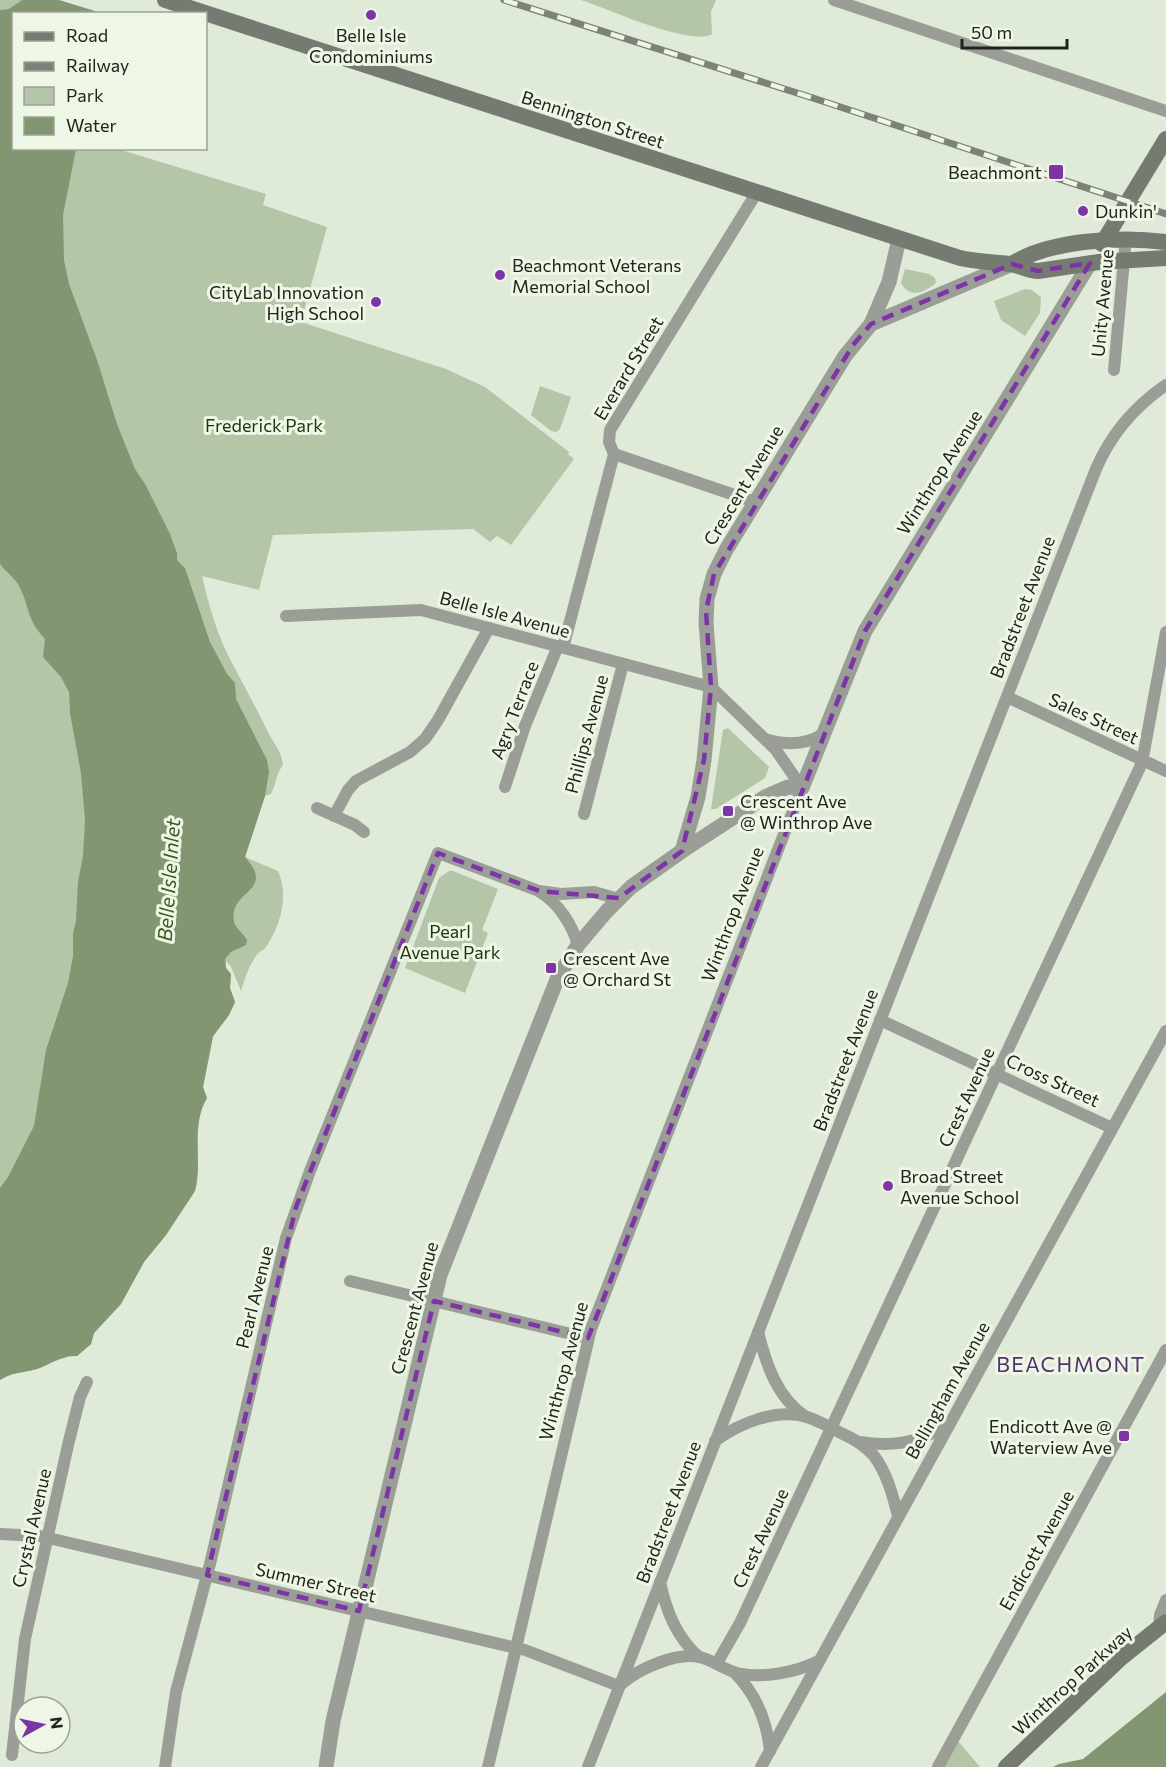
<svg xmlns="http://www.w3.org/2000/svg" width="1166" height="1767" viewBox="0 0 1166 1767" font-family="Commissioner,sans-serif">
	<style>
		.green { fill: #b5c5a8 }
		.water { fill: #839672 }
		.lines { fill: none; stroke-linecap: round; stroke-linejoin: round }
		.minor { stroke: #9a9e97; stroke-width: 12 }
		.tertiary { stroke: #9a9e97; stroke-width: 15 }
		.secondary { stroke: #767b71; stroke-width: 16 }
		.rail-casing { stroke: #7c8277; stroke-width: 7 }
		.rail { stroke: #eef7e6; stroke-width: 4.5; stroke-dasharray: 14; stroke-linecap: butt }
		.marked { fill: none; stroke: #7c34a6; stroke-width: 4.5; stroke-dasharray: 12 8; stroke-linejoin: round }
		.poi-dot { fill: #7c34a6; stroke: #eef7e6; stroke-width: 2 }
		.labels { text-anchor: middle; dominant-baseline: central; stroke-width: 6; stroke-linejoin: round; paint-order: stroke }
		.poi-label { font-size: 18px; fill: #21241e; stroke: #eef7e6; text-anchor: start }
		.street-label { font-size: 18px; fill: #21241e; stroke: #eef7e6 }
		.park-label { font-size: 18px; fill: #22350b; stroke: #eef7e6 }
		.water-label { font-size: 20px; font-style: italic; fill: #405a24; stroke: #eef7e6 }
		.quarter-label { font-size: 21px; letter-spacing: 1.5px; fill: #54326a; stroke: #eef7e6 }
	</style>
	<rect width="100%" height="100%" fill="#e0ead9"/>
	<!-- green -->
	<g class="green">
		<path d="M 0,0 L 59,0 L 98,13 L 14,14 L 14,148 L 118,149 L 266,194 L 263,205 L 327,227 L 301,322 L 446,369 L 485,387 L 569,452 L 568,454 L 574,459 L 511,545 L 497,536 L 490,542 L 473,529 L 273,535 L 259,590 L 202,576 C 209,606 217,635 232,663 C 244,686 257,709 268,732 C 274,744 282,752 283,765 C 276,774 276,785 271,794 L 265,796 L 245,857 L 278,871 C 289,895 281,925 266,947 C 263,951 258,952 256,956 C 248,967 245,979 241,991 L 231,967 L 226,961 L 226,968 L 231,974 L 230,988 L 235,1002 L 229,1015 L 213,1037 L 203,1087 L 207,1098 C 190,1126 203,1162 195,1191 L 166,1235 L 144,1262 L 121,1304 L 94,1333 L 91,1344 L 77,1356 C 62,1355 51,1364 37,1369 C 23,1373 12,1372 0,1380 Z"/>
		<path d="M 581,0 L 716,0 L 711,12 L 712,34 C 691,47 606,8 581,0 Z"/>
		<path d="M 905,269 L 929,274 L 935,278 L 936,283 C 924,292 911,300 901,283 Z"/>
		<path d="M 1025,289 L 1032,290 L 1041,297 L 1040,313 L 1025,336 L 1001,320 L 994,301 Z"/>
		<path d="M 540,386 L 571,397 L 560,429 L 556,432 L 551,431 L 531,415 Z"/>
		<path d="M 728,728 L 769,767 L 765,778 L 716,809 L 711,809 L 723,730 Z"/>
		<path d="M 449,871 L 453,871 L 498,889 L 482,930 L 488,933 L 465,993 L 405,968 L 439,878 Z"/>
		<path d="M 958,1741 L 980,1767 L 933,1767 Z"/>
	</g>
	<!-- water -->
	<g class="water">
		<path d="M 22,0 L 59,0 L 95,11 L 96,13 L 14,14 L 14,148 L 76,149 L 63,215 L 64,260 L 69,284 L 97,360 L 117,424 L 135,469 L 145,484 L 170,534 L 177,553 L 177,560 L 185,568 L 210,642 L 227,674 L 235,683 L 236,699 L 267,760 L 269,772 L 265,796 L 245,857 C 277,892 228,890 234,921 C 235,928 243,933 247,940 L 246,945 L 231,952 L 225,959 L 226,968 L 231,974 L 230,988 L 235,1002 L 229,1015 L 213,1036 L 203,1087 L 207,1098 C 190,1126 203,1162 195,1191 L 166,1235 L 144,1262 L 121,1304 L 94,1333 L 91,1344 L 77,1356 C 62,1355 51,1364 37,1369 C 23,1373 12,1372 0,1380 L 0,1188 L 8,1177 L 34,1126 L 46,1050 L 68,983 L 73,956 L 73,933 L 76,921 L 78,882 L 83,856 L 85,820 L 81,773 L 70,713 L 69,692 L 61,677 L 43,657 L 45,639 C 26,619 30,607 19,586 C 15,578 6,572 0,564 L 0,10 L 9,9 Z"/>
		<path d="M 1166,1692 L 1166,1767 L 1053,1767 L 1059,1764 L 1083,1759 Z"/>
	</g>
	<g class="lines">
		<!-- minor -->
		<g class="minor">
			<path d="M 834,0 L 1166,111"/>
			<path d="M 1114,370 L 1126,238"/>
			<path d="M 614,454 L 755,502"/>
			<path d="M 286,616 L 421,610 L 711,687 L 776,750 L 802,788 L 591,1329 L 488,1767"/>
			<path d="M 563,648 L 614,454 L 609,442 L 610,430 L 757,192"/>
			<path d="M 1007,697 L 1166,771"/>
			<path d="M 765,739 C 785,745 806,745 823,734"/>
			<path d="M 505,787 L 525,726 L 558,646"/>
			<path d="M 317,808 L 355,825 L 364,832"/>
			<path d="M 584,814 L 623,664"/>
			<path d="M 334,816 L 348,790 L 356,781 L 410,752 L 425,739 L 438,720 L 489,628"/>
			<path d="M 540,892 C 558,903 572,924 578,945"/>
			<path d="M 880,1020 L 1112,1128"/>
			<path d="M 350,1281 L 588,1338"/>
			<path d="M 758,1332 C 766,1364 777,1398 806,1417"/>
			<path d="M 715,1441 C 740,1423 776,1408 807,1417 C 819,1421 830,1427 841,1433 C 854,1439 865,1445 874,1456 C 887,1473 893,1496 898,1516"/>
			<path d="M 860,1442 C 892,1447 923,1443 949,1423"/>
			<path d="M 0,1534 L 40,1536 L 525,1650 L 619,1686"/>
			<path d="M 660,1582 C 666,1610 676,1637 699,1657"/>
			<path d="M 1159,1628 L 1160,1615 L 1166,1600"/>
			<path d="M 717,1663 L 740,1623 L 1140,767 L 1144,752 L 1166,632"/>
			<path d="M 734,1672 C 755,1693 767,1721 770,1751"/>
			<path d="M 620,1685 C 638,1669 679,1650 703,1658 C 716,1662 728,1672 741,1674 C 767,1678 796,1672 819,1661"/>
			<path d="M 12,1755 L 25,1639 L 68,1445 L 80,1397 L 87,1382"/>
			<path d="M 165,1767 L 176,1692 L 210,1564 L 286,1238 L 310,1171 L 438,853 L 539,891 L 561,894 L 594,892 L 619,899"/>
			<path d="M 588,1767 L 1096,469 C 1111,434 1134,407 1166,385"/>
			<path d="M 761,1767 L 1166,1031"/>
			<path d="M 938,1767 L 1166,1350"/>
		</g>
		<!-- tertiary -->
		<g class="tertiary">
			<path d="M 871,324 L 1012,264"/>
			<path d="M 682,851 L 698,797 L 704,760 L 711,687 L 706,623 L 707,599 L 714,574 L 726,550 L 845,356 L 871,324 L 889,282 L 899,239"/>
			<path d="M 326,1767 L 333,1721 L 440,1275 L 558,977 L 578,945 L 606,912 L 631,887 L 682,851 L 765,797 L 788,787 L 802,788 L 865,631 L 1090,263"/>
		</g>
		<!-- secondary -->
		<g class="secondary">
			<path d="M 165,0 L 960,258 C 977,262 993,262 1010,264 C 1020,265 1028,271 1038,271 L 1099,262 L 1166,258"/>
			<path d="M 1102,244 L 1166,139"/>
			<path d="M 1012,264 C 1049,240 1122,236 1166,242"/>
			<path d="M 1006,1767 L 1121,1658 L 1166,1622"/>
		</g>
		<defs>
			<path id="rail" d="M 504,0 L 816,99 L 1166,214"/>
		</defs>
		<!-- rail casing -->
		<use href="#rail" class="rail-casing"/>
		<!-- rail -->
		<use href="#rail" class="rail"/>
	</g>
	<!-- marked area -->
	<path class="marked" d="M 1090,263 L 865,631 L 588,1338 L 434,1301 L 359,1611 L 207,1575 L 296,1207 L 438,853 L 539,891 L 619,898 L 682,851 L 704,760 L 711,687 L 706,611 L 714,574 L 853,345 L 871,324 L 1012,264 L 1038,271 Z"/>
	<!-- markers -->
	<g class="poi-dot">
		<circle cx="371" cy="15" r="6"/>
		<rect x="1048" y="164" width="16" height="16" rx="3"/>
		<circle cx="1083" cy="211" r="6"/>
		<circle cx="500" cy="275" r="6"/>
		<circle cx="376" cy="302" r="6"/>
		<rect x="722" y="805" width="12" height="12" rx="3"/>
		<rect x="545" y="962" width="12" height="12" rx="3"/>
		<circle cx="888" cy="1186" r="6"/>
		<rect x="1118" y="1430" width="12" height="12" rx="3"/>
	</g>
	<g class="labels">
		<!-- poi labels -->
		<g class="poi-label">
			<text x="371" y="35" text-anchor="middle">Belle Isle<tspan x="371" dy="21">Condominiums</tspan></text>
			<text x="1042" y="172" text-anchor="end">Beachmont</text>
			<text x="1095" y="211">Dunkin'</text>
			<text x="512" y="265">Beachmont Veterans<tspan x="512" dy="21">Memorial School</tspan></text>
			<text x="364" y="292" text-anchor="end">CityLab Innovation<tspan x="364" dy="21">High School</tspan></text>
			<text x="740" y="801">Crescent Ave<tspan x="740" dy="21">@ Winthrop Ave</tspan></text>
			<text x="563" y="958">Crescent Ave<tspan x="563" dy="21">@ Orchard St</tspan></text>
			<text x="900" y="1176">Broad Street<tspan x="900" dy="21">Avenue School</tspan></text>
			<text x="1112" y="1426" text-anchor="end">Endicott Ave @<tspan x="1112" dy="21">Waterview Ave</tspan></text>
		</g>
		<!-- street labels -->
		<g class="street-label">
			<text transform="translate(593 119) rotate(18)">Bennington Street</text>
			<text transform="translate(1102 303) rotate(-85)">Unity Avenue</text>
			<text transform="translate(628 368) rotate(-59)">Everard Street</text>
			<text transform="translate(939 472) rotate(-58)">Winthrop Avenue</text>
			<text transform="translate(743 485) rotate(-59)">Crescent Avenue</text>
			<text transform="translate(1022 607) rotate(-69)">Bradstreet Avenue</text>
			<text transform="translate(505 614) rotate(15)">Belle Isle Avenue</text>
			<text transform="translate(514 710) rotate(-69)">Agry Terrace</text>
			<text transform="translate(1094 718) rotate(25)">Sales Street</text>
			<text transform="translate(586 734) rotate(-75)">Phillips Avenue</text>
			<text transform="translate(732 914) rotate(-69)">Winthrop Avenue</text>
			<text transform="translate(845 1060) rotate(-69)">Bradstreet Avenue</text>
			<text transform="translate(1053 1080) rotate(25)">Cross Street</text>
			<text transform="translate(966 1097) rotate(-65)">Crest Avenue</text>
			<text transform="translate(254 1297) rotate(-76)">Pearl Avenue</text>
			<text transform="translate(414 1308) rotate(-75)">Crescent Avenue</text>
			<text transform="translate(563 1371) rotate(-75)">Winthrop Avenue</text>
			<text transform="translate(947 1390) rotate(-61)">Bellingham Avenue</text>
			<text transform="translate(668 1512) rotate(-69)">Bradstreet Avenue</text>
			<text transform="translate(31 1528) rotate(-77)">Crystal Avenue</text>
			<text transform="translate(760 1538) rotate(-65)">Crest Avenue</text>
			<text transform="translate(1036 1550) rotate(-61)">Endicott Avenue</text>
			<text transform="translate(316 1582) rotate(13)">Summer Street</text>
			<text transform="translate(1072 1680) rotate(-42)">Winthrop Parkway</text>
		</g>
		<!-- park labels -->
		<g class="park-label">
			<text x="264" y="425">Frederick Park</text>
			<text x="450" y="931">Pearl<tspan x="450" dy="21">Avenue Park</tspan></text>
		</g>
		<!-- water labels -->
		<g class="water-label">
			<text transform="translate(168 880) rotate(-86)">Belle Isle Inlet</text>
		</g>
		<!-- quarter labels -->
		<g class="quarter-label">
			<text x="1071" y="1363">BEACHMONT</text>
		</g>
	</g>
	<!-- legend -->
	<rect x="12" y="12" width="195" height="138" fill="#eef7e6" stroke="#9ca396" stroke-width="1.5"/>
	<rect x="24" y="32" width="30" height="9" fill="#767b71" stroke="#9ca396" stroke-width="1.5"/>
	<text x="66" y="42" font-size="18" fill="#21241e">Road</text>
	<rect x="24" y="62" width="30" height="9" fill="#7c8277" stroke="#9ca396" stroke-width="1.5"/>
	<text x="66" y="72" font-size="18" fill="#21241e">Railway</text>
	<rect x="24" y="87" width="30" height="18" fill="#b5c5a8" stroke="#9ca396" stroke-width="1.5"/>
	<text x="66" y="102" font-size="18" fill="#21241e">Park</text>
	<rect x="24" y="117" width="30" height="18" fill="#839672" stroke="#9ca396" stroke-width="1.5"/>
	<text x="66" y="132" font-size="18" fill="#21241e">Water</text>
	<!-- north arrow -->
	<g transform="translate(42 1725) rotate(82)"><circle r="28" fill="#eef7e6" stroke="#9ca396" stroke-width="1.5"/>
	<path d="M0-4.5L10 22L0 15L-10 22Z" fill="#7c34a6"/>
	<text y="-9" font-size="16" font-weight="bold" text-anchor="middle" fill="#21241e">N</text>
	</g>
	<!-- scale -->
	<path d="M962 39v9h105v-9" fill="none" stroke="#21241e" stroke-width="3"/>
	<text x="971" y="39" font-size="18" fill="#21241e" stroke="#eef7e6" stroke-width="4.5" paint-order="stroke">50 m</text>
</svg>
